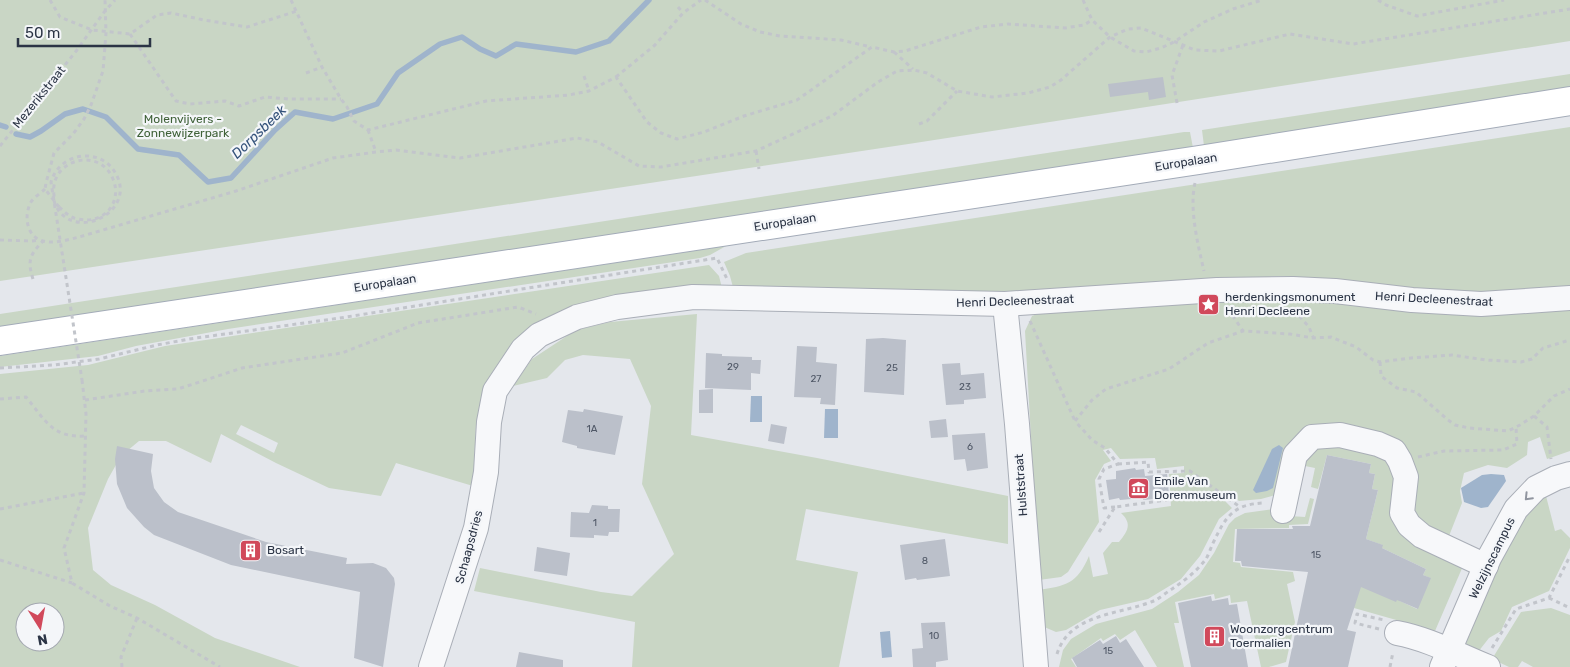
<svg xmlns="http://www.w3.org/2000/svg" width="1570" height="667" viewBox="0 0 1570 667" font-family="Rubik,sans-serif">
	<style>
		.green { fill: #c9d6c5; fill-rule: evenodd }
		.water { fill: #9fb4cc }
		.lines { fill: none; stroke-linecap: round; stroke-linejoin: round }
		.stream { stroke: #9fb4cc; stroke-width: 5.5 }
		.building { fill: #bbc0ca }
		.minor-casing { stroke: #a9aeb7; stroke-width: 26 }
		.major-casing { stroke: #a3abb8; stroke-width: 30 }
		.path { stroke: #c2c5cb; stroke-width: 3; stroke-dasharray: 4 4; stroke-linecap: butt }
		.minor { stroke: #f7f8fa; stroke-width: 24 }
		.major { stroke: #fff; stroke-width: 28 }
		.path-bridge { stroke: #c2c5cb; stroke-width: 3; stroke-dasharray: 4 4; stroke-linecap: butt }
		.oneway { stroke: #9196a0 }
		.labels { text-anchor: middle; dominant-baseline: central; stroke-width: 4.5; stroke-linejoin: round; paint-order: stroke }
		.number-label { font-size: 10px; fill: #4f5766 }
		.street-label { font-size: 12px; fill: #2b3445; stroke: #f4f6f9 }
		.park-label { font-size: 12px; fill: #3f6138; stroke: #f4f6f9 }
		.poi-label { font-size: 12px; fill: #2b3445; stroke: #f4f6f9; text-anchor: start }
		.water-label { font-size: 14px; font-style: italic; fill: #34527a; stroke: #f4f6f9 }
	</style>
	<rect width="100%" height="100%" fill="#e4e7ec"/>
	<!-- green -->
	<g class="green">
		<path d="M 0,0 L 1570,0 L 1570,41 L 915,143 L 0,281 Z"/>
		<path d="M 1570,74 L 1570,89 L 1204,146 L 1202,130 Z"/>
		<path d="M 1570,127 L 1570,286 L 1494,294 L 1412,291 L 1284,276 L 995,293 L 734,291 L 730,276 L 724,262 L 746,253 Z"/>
		<path d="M 1184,132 L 1190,132 L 1193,148 L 0,330 L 0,314 Z"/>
		<path d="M 726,246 L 710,255 L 700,258 L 228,329 L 136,346 L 98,356 L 0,367 L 0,356 Z"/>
		<path d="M 709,265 L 719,276 L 722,288 L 541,324 L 503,358 L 486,385 L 476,424 L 473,486 L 396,463 L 381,496 L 329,488 L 276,463 L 221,434 L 211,463 L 166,441 L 139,441 L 121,456 L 108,479 L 88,528 L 93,570 L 111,585 L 155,605 L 215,638 L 300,667 L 0,667 L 0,374 L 88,365 L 165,346 ZM 241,425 L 278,443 L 274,453 L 236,434 ZM 25,612 L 55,612 L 55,642 L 25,642 Z"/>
		<path d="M 1208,298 L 1570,307 L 1570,451 L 1547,459 L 1540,437 L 1528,442 L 1527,455 L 1507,468 L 1488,465 L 1464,473 L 1460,491 L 1462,503 L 1447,541 L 1414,520 L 1410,463 L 1315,432 L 1279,494 L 1261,499 L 1239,501 L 1230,494 L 1225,501 L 1232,508 L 1219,519 L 1200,556 L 1181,579 L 1148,599 L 1100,610 L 1066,630 L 1056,632 L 1042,626 L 1038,590 C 1066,586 1077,584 1089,556 L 1093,577 L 1108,574 L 1103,553 L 1112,542 L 1119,542 C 1127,532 1133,524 1121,513 L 1171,506 L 1169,474 L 1184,473 L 1184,466 L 1157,469 L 1155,458 L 1120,459 L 1111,448 L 1103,450 L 1111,461 L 1104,464 L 1095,480 L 1099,522 L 1068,572 L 1061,577 L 1039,580 L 1025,331 L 1032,316 L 1053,308 Z"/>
		<path d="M 697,314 L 691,435 L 817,458 L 1008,496 L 1008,544 L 806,509 L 796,560 L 858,572 L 839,667 L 632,667 L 635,622 L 474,591 L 480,568 L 601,592 L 632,596 L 674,554 L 642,484 L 651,406 L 630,359 L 583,355 L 565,360 L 547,378 L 513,386 L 532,359 L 576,330 L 610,322 Z"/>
		<path d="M 1322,442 L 1390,456 L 1397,472 L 1395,499 L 1463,566 L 1435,631 L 1354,608 L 1349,582 L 1399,595 L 1400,601 L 1417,609 L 1430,578 L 1423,575 L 1426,569 L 1382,548 L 1382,545 L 1366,539 L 1378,490 L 1372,489 L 1375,474 L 1369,473 L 1371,464 L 1327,455 L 1318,489 L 1311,487 L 1315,468 L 1300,465 Z"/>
		<path d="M 1546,496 L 1555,531 L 1561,529 L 1570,538 L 1570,548 L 1549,591 L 1512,607 L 1501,631 L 1489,638 L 1478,652 L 1458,643 L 1522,509 Z"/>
		<path d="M 1310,498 L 1314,499 L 1308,524 L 1289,525 L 1289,528 L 1235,529 L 1233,562 L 1240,563 L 1241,567 L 1293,572 L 1295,581 L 1287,584 L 1295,622 L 1286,662 L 1269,667 L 1261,667 L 1247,601 L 1231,603 L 1230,595 L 1215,599 L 1214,594 L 1175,602 L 1179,623 L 1174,623 L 1184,667 L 1157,667 L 1135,630 L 1120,640 L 1115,634 L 1103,641 L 1101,638 L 1071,659 L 1076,667 L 1059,667 L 1063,650 L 1071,639 L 1096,624 L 1152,609 L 1178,592 L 1199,575 L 1214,553 L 1229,524 L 1235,518 L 1245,513 L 1274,509 L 1274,515 L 1305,517 Z"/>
		<path d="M 1551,608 L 1570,615 L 1570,667 L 1533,667 L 1522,661 L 1518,667 L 1509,667 L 1492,659 L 1521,612 Z"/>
	</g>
	<!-- water -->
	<g class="water">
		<path d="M 751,396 L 762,396 L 762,422 L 750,422 Z"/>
		<path d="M 825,409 L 838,409 L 838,438 L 824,438 Z"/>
		<path d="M 1279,445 L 1283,448 L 1273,488 L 1267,491 L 1256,493 L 1253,490 L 1272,449 Z"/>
		<path d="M 1491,474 L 1504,475 L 1506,481 L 1488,507 L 1481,508 L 1464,502 L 1461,488 L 1482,475 Z"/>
		<path d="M 890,631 L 892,657 L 882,658 L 880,632 Z"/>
	</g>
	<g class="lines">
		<!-- stream -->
		<g class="stream">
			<path d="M 0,125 L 6,127"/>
			<path d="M 16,134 L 30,137 L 41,131 L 65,114 L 83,109 L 106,117 L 138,149 L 179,155 L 208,182 L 231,178 L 275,130 L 295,112 L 333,119 L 377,104 L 398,73 L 440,44 L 462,37 L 480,49 L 496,56 L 516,44 L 576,52 L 609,41 L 649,0"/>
		</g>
	</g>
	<!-- building -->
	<g class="building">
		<path d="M 1163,77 L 1166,97 L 1149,100 L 1148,92 L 1110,97 L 1108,84 Z"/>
		<path d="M 883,338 L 906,340 L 904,395 L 864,392 L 866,339 Z"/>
		<path d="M 797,346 L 817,347 L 816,362 L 837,364 L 835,405 L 820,404 L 821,398 L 794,397 Z"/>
		<path d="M 706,353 L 722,354 L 722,356 L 752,357 L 752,360 L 761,360 L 760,374 L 751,373 L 751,390 L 705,388 Z"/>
		<path d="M 960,363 L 961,375 L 984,373 L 986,398 L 964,400 L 964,404 L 946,405 L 942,364 Z"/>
		<path d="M 713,389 L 713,413 L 699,413 L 699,390 Z"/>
		<path d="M 584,409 L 623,416 L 615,455 L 577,448 L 577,446 L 562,442 L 568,410 L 583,412 Z"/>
		<path d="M 946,419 L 948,437 L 931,438 L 929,421 Z"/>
		<path d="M 771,424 L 787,427 L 784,444 L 768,441 Z"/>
		<path d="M 985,433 L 988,468 L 967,471 L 965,459 L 954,460 L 952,435 Z"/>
		<path d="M 117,446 L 153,454 L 151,471 L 154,488 L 164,502 L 178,512 L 266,542 L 347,558 L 346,564 L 373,563 L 386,568 L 394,578 L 395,584 L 383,667 L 354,658 L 360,592 L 231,565 L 154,535 L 144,527 L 127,508 L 117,484 L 115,459 Z"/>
		<path d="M 1327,455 L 1371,464 L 1369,473 L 1375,474 L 1372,489 L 1378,490 L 1366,539 L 1383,545 L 1382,548 L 1426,569 L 1423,575 L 1431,578 L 1418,609 L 1397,600 L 1396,602 L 1361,587 L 1347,630 L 1356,632 L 1348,667 L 1288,667 L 1308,572 L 1242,566 L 1241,561 L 1235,561 L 1237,529 L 1293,529 L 1292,526 L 1310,526 Z"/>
		<path d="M 1135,468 L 1136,470 L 1144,469 L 1145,476 L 1167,474 L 1169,495 L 1164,495 L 1164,498 L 1143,500 L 1143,498 L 1120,500 L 1119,498 L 1109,500 L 1106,480 L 1116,479 L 1116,471 Z"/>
		<path d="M 592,505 L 608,506 L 608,509 L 620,509 L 619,532 L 609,532 L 608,536 L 594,535 L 594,538 L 570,537 L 571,512 L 589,513 Z"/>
		<path d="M 945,539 L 950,576 L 917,580 L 916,578 L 905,580 L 900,545 Z"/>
		<path d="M 537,547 L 570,553 L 567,576 L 534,571 Z"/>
		<path d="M 1211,596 L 1212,601 L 1228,598 L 1229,605 L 1237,604 L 1248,667 L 1191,667 L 1178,603 Z"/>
		<path d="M 945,622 L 948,660 L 936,662 L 936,667 L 913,667 L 912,649 L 923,648 L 921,623 Z"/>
		<path d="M 1116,636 L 1120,643 L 1126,639 L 1144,667 L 1077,667 L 1072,658 L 1100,640 L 1103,644 Z"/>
		<path d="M 519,652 L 563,660 L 563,667 L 516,667 Z"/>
	</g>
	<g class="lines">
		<defs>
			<g id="minor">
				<path d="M 1005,304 L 1017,424 L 1036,667"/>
				<path d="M 1283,511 L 1295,455 L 1312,437 L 1340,435 L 1378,444 L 1394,451 L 1400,461 L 1406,477 L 1402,513 L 1409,525 L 1422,536 L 1486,566"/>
				<path d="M 1397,633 C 1429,639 1458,655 1488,667"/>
				<path d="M 431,667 L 476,528 L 486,472 L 489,422 L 495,391 L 523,349 L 539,335 L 577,317 L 617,307 L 693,297 L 1005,304 L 1217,290 L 1293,289 L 1335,291 L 1412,300 L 1481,304 L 1570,298"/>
				<path d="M 1442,667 L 1489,558 L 1516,509 L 1536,488 L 1556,478 L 1570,474"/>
			</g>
			<path id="major" d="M 0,341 L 1199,160 L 1570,101"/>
		</defs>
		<!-- minor casing -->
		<use href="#minor" class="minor-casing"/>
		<!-- major casing -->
		<use href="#major" class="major-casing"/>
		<!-- path -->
		<g class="path">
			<path d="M 50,0 L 60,17 L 92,30 L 130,34 L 157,15 L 171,13 L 204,20 L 247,27 L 297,11"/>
			<path d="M 291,0 L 322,67 L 341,99 L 347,107 L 354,121 L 368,130 L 486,101 L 569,95 L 589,91 L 616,77 L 647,122 L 661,133 L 677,139 L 704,132 L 744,116 L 797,100 L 872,47 L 894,52 L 905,51 L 981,27 L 1008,24 L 1065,28 L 1084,25 L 1092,20"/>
			<path d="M 705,0 L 741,24 L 760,32 L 780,36 L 841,40 L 871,47"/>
			<path d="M 1083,0 L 1092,20 L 1110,37 L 1134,51 L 1146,52 L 1161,48 L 1174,42 L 1204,22 L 1233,9 L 1262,0"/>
			<path d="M 1378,0 L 1386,5 L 1417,16 L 1504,0"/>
			<path d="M 678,7 L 683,13"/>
			<path d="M 130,34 L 176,101 L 190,104 L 225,101 L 239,106 L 265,97 L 289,99 L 341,99"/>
			<path d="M 894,52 L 913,69"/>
			<path d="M 306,73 L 322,67"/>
			<path d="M 584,76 L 589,91"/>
			<path d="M 616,77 L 655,45 L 683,13 L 701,0"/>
			<path d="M 1177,103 L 1172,75 L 1183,45"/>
			<path d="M 919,124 L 927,121 L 957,91"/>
			<path d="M 368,130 L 376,152"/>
			<path d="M 0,146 L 77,50 L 105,11 L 115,0"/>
			<path d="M 756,151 L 759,169"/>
			<path d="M 1195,183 C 1189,209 1198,245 1204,271"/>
			<path d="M 45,189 C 41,193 34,197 31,202 C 24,215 26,234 40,240 C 52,245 67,240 79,237 L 236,191 L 333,158 L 376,152 L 396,150 L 460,158 L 577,138 L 598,142 L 639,166 L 661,167 L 756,151 L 832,116 L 878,82 L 897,71 L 914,70 L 927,73 L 957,91 L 992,97 L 1028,93 L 1050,87 L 1061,80 L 1110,37 L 1128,29 L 1141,28 L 1195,50 L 1219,51 L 1290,34 L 1353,44 L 1570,9"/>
			<path d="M 59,207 L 45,189 L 46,183 L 54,153 L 73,134 L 84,119 L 91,105 L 103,71 L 106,33 L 105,0"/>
			<path d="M 0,240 L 32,241 L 39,240"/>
			<path d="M 33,279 C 27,260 30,255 43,241"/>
			<path d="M 1228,309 L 1243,331"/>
			<path d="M 1294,310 L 1309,327 L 1313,337"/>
			<path d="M 1030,321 L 1075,421"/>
			<path d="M 1380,362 L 1381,376 L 1397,388 L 1416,392 L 1448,420 L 1455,425 L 1469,428 L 1508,431 L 1520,425 L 1534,416 L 1554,396 L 1570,389"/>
			<path d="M 0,368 L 54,365 L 99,359 L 157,345 L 189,339 L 340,318 L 717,258 L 727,279"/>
			<path d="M 82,380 L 86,414 L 84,493 L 64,548 L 72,583 L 110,606 L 137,618 L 220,667"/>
			<path d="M 0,399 L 26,397 C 46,421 52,438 86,436"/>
			<path d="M 85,400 L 145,391 L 178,389 L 242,368 L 342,353 L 418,323 L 518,307 L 536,314"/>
			<path d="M 1534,416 L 1547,427 L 1551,459"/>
			<path d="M 1418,457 L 1444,451 L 1503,450 L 1517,444 L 1516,427"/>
			<path d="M 1118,464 L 1148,462 L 1149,472 L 1190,471 L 1240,507"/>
			<path d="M 1115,507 L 1104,508 L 1099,479 L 1104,469 L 1118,464 L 1105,448 L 1092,440 L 1075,421 L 1092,400 L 1106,389 L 1169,369 L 1208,343 L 1243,331 L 1290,334 L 1313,338 L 1331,337 L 1356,347 L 1373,360 L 1380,362 L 1411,358 L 1452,355 L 1486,360 L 1521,362 L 1532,359 L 1543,348 L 1570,340"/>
			<path d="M 0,509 L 84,493"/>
			<path d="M 1099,532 L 1115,507 L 1167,500"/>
			<path d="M 0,560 L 72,583"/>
			<path d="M 1549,598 L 1570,608"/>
			<path d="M 1379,629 L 1355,623 L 1357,614 L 1384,620"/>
			<path d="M 1492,648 L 1516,609 L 1549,598 L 1570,556"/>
			<path d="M 1057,654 C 1070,612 1122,615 1156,600 C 1161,597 1167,592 1172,589 C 1184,581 1197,571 1206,559 C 1209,554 1211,547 1214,541 C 1226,516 1234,504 1264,503"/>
			<path d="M 122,667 L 121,657 L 137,618"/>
			<path d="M 1390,667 L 1393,652"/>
		</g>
		<!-- minor -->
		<use href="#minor" class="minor"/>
		<!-- major -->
		<use href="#major" class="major"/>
		<!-- path-bridge -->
		<path class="path-bridge" d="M 59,207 C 65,212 70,218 78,219 C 103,225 123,203 113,179 C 100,146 49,159 54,195 C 54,199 54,203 56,206 C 74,242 135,213 117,176 C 103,146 60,151 51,182 L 82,380"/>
	</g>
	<!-- one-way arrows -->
	<defs><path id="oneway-chevron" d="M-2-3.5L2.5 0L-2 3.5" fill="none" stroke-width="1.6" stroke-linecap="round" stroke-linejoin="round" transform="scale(1.25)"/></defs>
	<use class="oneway" href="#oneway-chevron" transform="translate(1528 497) rotate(134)"/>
	<!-- icons -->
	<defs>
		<symbol id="sight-square" viewBox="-11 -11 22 22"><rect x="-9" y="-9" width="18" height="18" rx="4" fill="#d1495b" stroke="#f4f6f9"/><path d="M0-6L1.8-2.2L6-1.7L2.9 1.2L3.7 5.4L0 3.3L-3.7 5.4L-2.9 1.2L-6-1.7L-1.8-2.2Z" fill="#fff"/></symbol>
		<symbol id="museum-square" viewBox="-11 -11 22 22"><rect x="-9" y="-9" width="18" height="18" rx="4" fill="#d1495b" stroke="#f4f6f9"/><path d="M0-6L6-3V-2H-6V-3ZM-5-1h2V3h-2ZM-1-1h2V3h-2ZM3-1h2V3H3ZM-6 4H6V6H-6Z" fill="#fff"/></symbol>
		<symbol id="building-square" viewBox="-11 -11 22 22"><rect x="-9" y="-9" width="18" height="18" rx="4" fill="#d1495b" stroke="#f4f6f9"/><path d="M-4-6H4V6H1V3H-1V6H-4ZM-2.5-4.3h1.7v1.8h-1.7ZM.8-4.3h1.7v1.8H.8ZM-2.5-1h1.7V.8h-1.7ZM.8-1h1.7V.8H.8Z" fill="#fff"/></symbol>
	</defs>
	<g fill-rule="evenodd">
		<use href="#sight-square" x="1196" y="292" width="25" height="25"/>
		<use href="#museum-square" x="1126" y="476" width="25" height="25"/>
		<use href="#building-square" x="238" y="538" width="25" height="25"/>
		<use href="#building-square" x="1202" y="624" width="25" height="25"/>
	</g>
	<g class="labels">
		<!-- number labels -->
		<g class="number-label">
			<text x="733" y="367">29</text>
			<text x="892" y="368">25</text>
			<text x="816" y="379">27</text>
			<text x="965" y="387">23</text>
			<text x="592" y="429">1A</text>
			<text x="970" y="447">6</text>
			<text x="595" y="523">1</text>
			<text x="1316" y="555">15</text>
			<text x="925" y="561">8</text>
			<text x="934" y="636">10</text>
			<text x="1108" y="651">15</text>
		</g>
		<!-- street labels -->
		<g class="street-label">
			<text transform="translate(39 97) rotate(-51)">Mezerikstraat</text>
			<text transform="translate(1186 162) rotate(-9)">Europalaan</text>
			<text transform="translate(785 222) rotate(-9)">Europalaan</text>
			<text transform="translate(385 283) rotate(-9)">Europalaan</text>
			<text transform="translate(1434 299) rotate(3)">Henri Decleenestraat</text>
			<text transform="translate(1015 301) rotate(-2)">Henri Decleenestraat</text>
			<text transform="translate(1021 485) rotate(-94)">Hulststraat</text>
			<text transform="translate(469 547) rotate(-75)">Schaapsdries</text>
			<text transform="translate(1492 558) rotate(-64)">Welzijnscampus</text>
		</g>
		<!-- park labels -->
		<g class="park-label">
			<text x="183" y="119">Molenvijvers -<tspan x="183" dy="14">Zonnewijzerpark</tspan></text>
		</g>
		<!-- poi labels -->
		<g class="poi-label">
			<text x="1225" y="297">herdenkingsmonument<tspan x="1225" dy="14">Henri Decleene</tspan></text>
			<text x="1154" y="481">Emile Van<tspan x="1154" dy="14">Dorenmuseum</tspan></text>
			<text x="267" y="550">Bosart</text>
			<text x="1230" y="629">Woonzorgcentrum<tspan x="1230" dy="14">Toermalien</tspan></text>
		</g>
		<!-- water labels -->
		<g class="water-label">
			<text transform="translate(259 132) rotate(-44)">Dorpsbeek</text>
		</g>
	</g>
	<!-- north arrow -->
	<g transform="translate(40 627) rotate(169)"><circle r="24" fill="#f4f6f9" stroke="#a4a8b1"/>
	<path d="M0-4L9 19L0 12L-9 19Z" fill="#d1495b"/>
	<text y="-8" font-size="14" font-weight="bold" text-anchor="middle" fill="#2b3445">N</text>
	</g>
	<!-- scale -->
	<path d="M18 38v8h132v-8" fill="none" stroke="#2b3445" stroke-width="2.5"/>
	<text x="25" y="38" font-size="15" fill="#2b3445" stroke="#f4f6f9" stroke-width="4" paint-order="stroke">50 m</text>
</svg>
